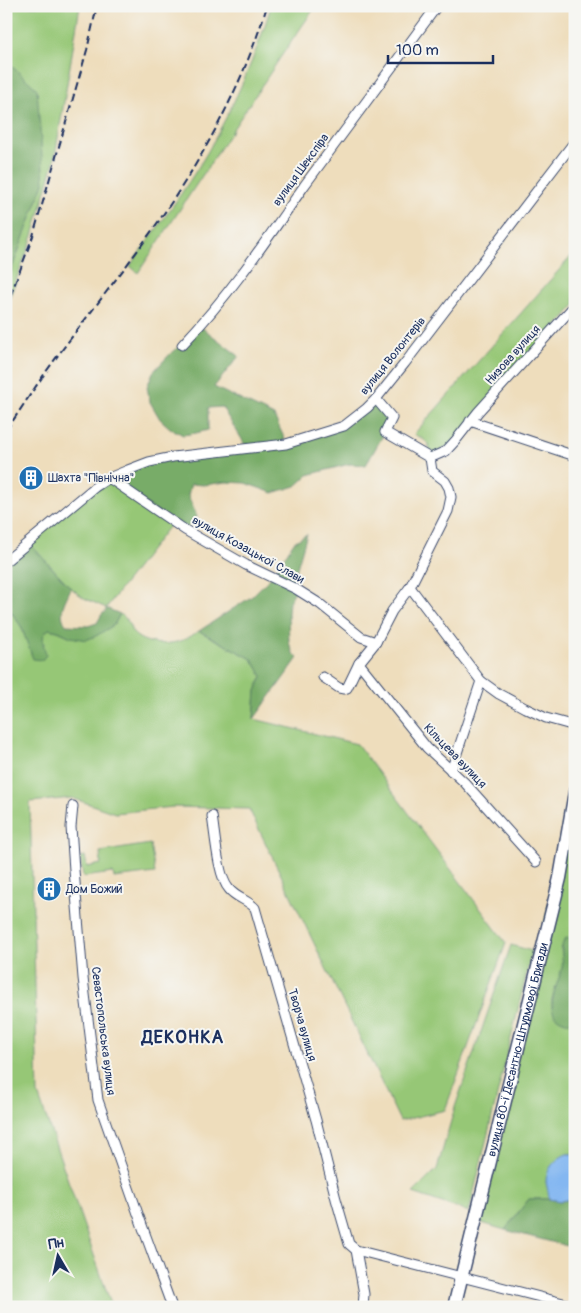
<svg xmlns="http://www.w3.org/2000/svg" width="581" height="1313" viewBox="0 0 581 1313" font-family="Pangolin,sans-serif">
	<style>
		.green { fill: #96c776; stroke: #587b6a }
		.forest { fill: #78ac67; stroke: #4a6e62 }
		.water { fill: #84b7f1; stroke: #5073a8 }
		.lines { fill: none; stroke-linecap: round; stroke-linejoin: round }
		.street-casing { stroke: #3b496c; stroke-width: 11 }
		.secondary-casing { stroke: #3b496c; stroke-width: 15 }
		.street { stroke: #fff; stroke-width: 9 }
		.secondary { stroke: #fff; stroke-width: 12 }
		.rail { stroke: #1b2f5e; stroke-width: 2; stroke-dasharray: 8 4; stroke-linecap: butt }
		.labels { text-anchor: middle; dominant-baseline: central; stroke-width: 4; stroke-linejoin: round; paint-order: stroke }
		.street-label { font-size: 12px; fill: #1b2f5e; stroke: #f6f6f2 }
		.poi-label { font-size: 12px; fill: #1b2f5e; stroke: #f6f6f2; text-anchor: start }
		.district-label { font-size: 18px; font-weight: bold; letter-spacing: 1px; fill: #1b2f5e; stroke: #f6f6f2 }
	</style>
	<rect width="100%" height="100%" fill="#f6f6f2"/>
	<filter id="ink" filterUnits="userSpaceOnUse"><feTurbulence type="fractalNoise" baseFrequency=".02" numOctaves="2"/><feDisplacementMap in="SourceGraphic" scale="10" xChannelSelector="R" yChannelSelector="G"/><feConvolveMatrix kernelMatrix="1 2 1 2 8 2 1 2 1" color-interpolation-filters="sRGB"/></filter>
	<filter id="wash" filterUnits="userSpaceOnUse"><feTurbulence type="fractalNoise" baseFrequency=".0096" numOctaves="4" result="noise"/><feDisplacementMap in="SourceGraphic" scale="20" xChannelSelector="R" yChannelSelector="G"/><feGaussianBlur stdDeviation="1.12" result="paint"/><feColorMatrix in="noise" values="0 0 0 0 0 0 0 0 0 0 0 0 0 0 0 0 0 1.4 0 .05"/><feComposite in="paint" operator="in"/></filter>
	<g filter="url(#wash)">
		<rect width="100%" height="100%" fill="#eeddbc"/>
		<!-- green -->
		<g class="green">
			<path d="M 6,6 L 80,6 L 54,162 L 33,236 L 6,307 L 6,284 L 44,183 L 11,64 L 6,61 Z"/>
			<path d="M 271,6 L 316,6 L 280,58 L 138,273 L 130,266 C 156,229 184,192 207,153 C 233,107 256,57 271,6 Z"/>
			<path d="M 575,252 L 575,305 L 456,440 L 430,458 C 431,442 426,441 414,434 Z"/>
			<path d="M 109,478 L 172,522 L 106,608 L 84,598 L 71,588 L 28,542 Z"/>
			<path d="M 6,612 L 12,613 L 21,626 L 34,659 L 44,644 C 42,637 42,634 49,629 L 58,631 L 71,637 L 114,625 L 120,614 C 122,616 125,617 126,619 C 130,623 130,629 133,633 C 145,646 170,646 185,639 C 190,637 194,634 199,631 L 252,659 L 262,676 L 256,691 L 254,719 L 357,744 L 506,943 L 445,1110 L 400,1121 L 249,809 L 173,807 L 115,813 L 72,798 L 30,802 L 38,1094 L 112,1307 L 6,1307 Z"/>
			<path d="M 575,792 L 575,937 L 566,938 L 561,949 L 563,962 L 562,969 L 552,999 L 552,1009 L 563,1021 L 575,1022 L 575,1154 L 567,1154 L 546,1182 L 549,1190 L 549,1199 L 529,1199 L 505,1230 L 475,1221 Z"/>
			<path d="M 150,844 L 155,873 L 114,878 L 113,873 L 83,877 L 80,857 L 85,856 L 87,867 L 101,864 L 100,852 Z"/>
			<path d="M 511,945 L 532,951 L 469,1212 L 413,1193 L 437,1169 L 455,1107 Z"/>
		</g>
		<!-- forest -->
		<g class="forest">
			<path d="M 6,61 L 37,89 L 44,183 L 6,284 Z"/>
			<path d="M 200,326 L 239,356 L 214,387 L 274,416 L 287,444 L 344,426 L 376,399 L 392,418 L 385,432 L 366,465 L 349,464 L 308,475 L 296,486 L 273,493 L 245,483 L 226,482 L 204,485 L 191,484 L 188,495 L 197,517 L 185,530 L 109,478 L 149,462 L 247,449 C 240,434 230,422 222,407 L 208,408 L 208,430 L 196,433 L 183,435 L 170,428 L 160,419 L 150,402 L 147,387 L 153,372 L 173,351 L 182,345 Z"/>
			<path d="M 307,534 L 294,578 L 296,589 L 289,602 L 288,613 L 289,643 L 293,653 L 298,658 L 254,719 L 256,691 L 262,676 L 252,659 L 199,631 L 251,597 L 271,577 L 294,542 Z"/>
			<path d="M 28,542 L 71,588 C 66,600 57,612 66,625 L 88,626 L 97,623 L 102,614 L 106,611 L 106,608 L 120,614 L 114,625 L 96,636 L 86,640 L 71,637 L 58,631 L 49,629 C 39,636 44,645 46,655 L 42,660 L 33,659 L 21,626 L 12,613 L 6,612 L 6,561 Z"/>
			<path d="M 575,937 L 575,1022 C 571,1022 566,1023 563,1021 C 541,1014 559,982 562,968 C 564,957 558,947 566,938 Z"/>
			<path d="M 575,1198 L 575,1248 L 505,1230 L 529,1199 L 549,1199 L 561,1201 Z"/>
		</g>
		<!-- water -->
		<path class="water" d="M 567,1154 L 575,1154 L 575,1198 L 561,1201 L 549,1199 C 549,1193 547,1188 546,1182 C 546,1169 556,1158 567,1154 Z"/>
	</g>
	<g filter="url(#ink)">
		<g class="lines">
			<defs>
				<g id="street">
					<path d="M 182,345 C 228,297 266,241 304,186 C 348,126 393,66 437,6"/>
					<path d="M 470,421 L 575,456"/>
					<path d="M 430,458 L 446,451 L 456,440 L 478,412 L 575,305"/>
					<path d="M 109,478 L 185,530 L 246,565 L 296,589 L 320,604 L 361,637 L 376,642"/>
					<path d="M 6,561 L 95,487 L 109,478 L 128,470 L 149,462 L 173,457 L 286,444 L 344,426 L 367,408 L 376,399 L 405,363 L 575,141"/>
					<path d="M 410,587 L 481,681 L 499,694 L 525,708 L 546,718 L 575,726"/>
					<path d="M 359,663 L 427,748 L 465,783 L 536,862"/>
					<path d="M 323,677 L 339,688 L 344,689 L 347,688 L 359,663 L 376,642 L 392,611 L 410,587 L 448,511 L 451,497 L 449,488 L 445,481 L 432,471 L 430,458 L 385,432 L 392,418 L 376,399"/>
					<path d="M 451,771 L 481,681"/>
					<path d="M 73,806 L 71,827 L 74,870 L 83,978 L 98,1100 L 143,1228 L 172,1307"/>
					<path d="M 212,816 C 215,834 218,877 229,889 C 236,898 248,900 255,908 L 316,1120 L 336,1199 L 349,1244 L 356,1250 L 575,1306"/>
					<path d="M 356,1250 L 364,1294 L 363,1307"/>
				</g>
				<g id="secondary">
					<path id="s1" d="M 454,1307 L 560,878 L 575,792"/>
				</g>
			</defs>
			<!-- street casing -->
			<use href="#street" class="street-casing"/>
			<!-- secondary casing -->
			<use href="#secondary" class="secondary-casing"/>
			<!-- street -->
			<use href="#street" class="street"/>
			<!-- secondary -->
			<use href="#secondary" class="secondary"/>
			<!-- rail -->
			<g class="rail">
				<path d="M 6,307 L 33,236 L 87,50 L 97,6"/>
				<path d="M 6,431 C 22,407 37,384 53,362 C 93,308 136,256 173,200 C 213,140 246,75 267,6"/>
			</g>
		</g>
	</g>
	<!-- icons -->
	<defs>
		<symbol id="building-disc" viewBox="-11 -11 22 22"><circle r="9.5" fill="#1f6fb2" stroke="#f6f6f2"/><path d="M-4-6H4V6H1V3H-1V6H-4ZM-2.5-4.3h1.7v1.8h-1.7ZM.8-4.3h1.7v1.8H.8ZM-2.5-1h1.7V.8h-1.7ZM.8-1h1.7V.8H.8Z" fill="#fff"/></symbol>
	</defs>
	<g fill-rule="evenodd">
		<use href="#building-disc" x="17" y="464" width="28" height="28"/>
		<use href="#building-disc" x="35" y="875" width="28" height="28"/>
	</g>
	<g class="labels">
		<!-- street labels -->
		<g class="street-label">
			<text transform="translate(301 170) rotate(-54)">вулиця Шекспіра</text>
			<text transform="translate(513 355) rotate(-48)">Низова вулиця</text>
			<text transform="translate(393 356) rotate(-51)">вулиця Волонтерів</text>
			<text transform="translate(248 550) rotate(29)">вулиця Козацької Слави</text>
			<text transform="translate(455 756) rotate(46)">Кільцева вулиця</text>
			<text transform="translate(302 1025) rotate(74)">Творча вулиця</text>
			<text transform="translate(103 1031) rotate(83)">Севастопольська вулиця</text>
			<text stroke="none"><textPath href="#s1" startOffset="265">вулиця 80-ї Десантно-Штурмової Бригади</textPath></text>
		</g>
		<!-- poi labels -->
		<g class="poi-label">
			<text x="48" y="478">Шахта "Північна"</text>
			<text x="66" y="889">Дом Божий</text>
		</g>
		<!-- district labels -->
		<g class="district-label">
			<text x="183" y="1037">ДЕКОНКА</text>
		</g>
	</g>
	<!-- margin -->
	<rect width="581" height="1313" fill="none" stroke="#f6f6f2" stroke-width="25"/>
	<!-- north arrow -->
	<g transform="translate(58 1256) rotate(351)" stroke="#f6f6f2" stroke-width="4" paint-order="stroke">
	<path d="M0-4L9 19L0 12L-9 19Z" fill="#1b2f5e"/>
	<text y="-8" font-size="14" font-weight="bold" text-anchor="middle" fill="#1b2f5e">Пн</text>
	</g>
	<!-- scale -->
	<path d="M388 55v8h105v-8" fill="none" stroke="#1b2f5e" stroke-width="2.5"/>
	<text x="396" y="55" font-size="15" fill="#1b2f5e" stroke="#f6f6f2" stroke-width="4" paint-order="stroke">100 m</text>
</svg>
